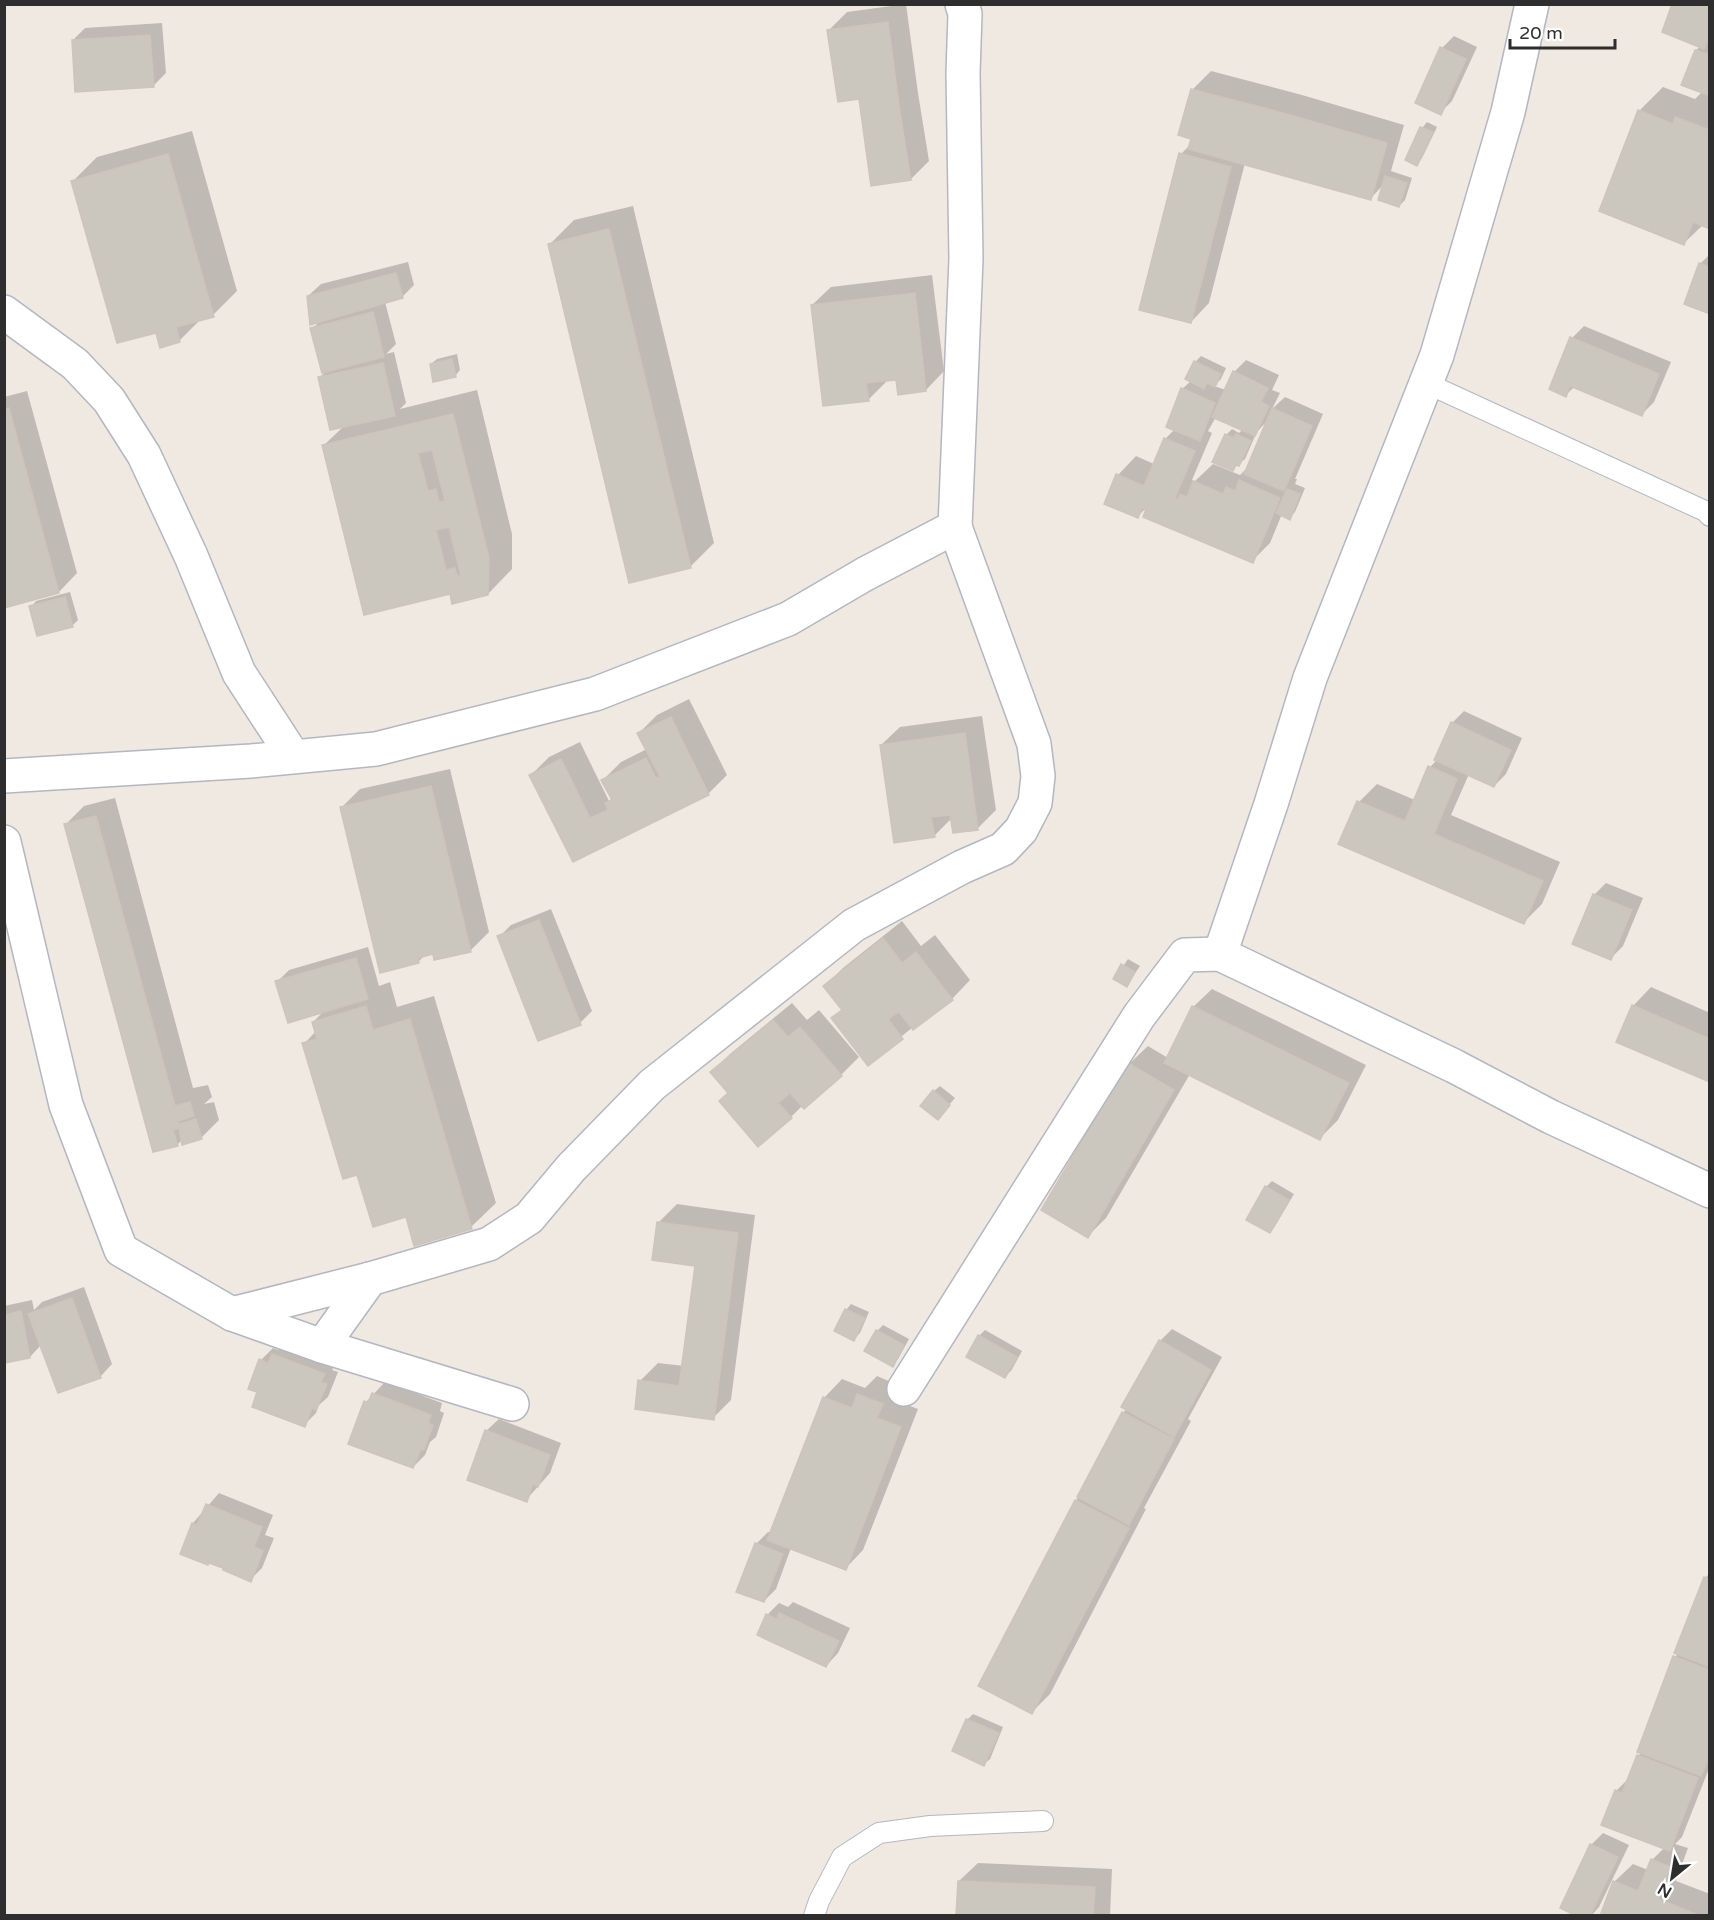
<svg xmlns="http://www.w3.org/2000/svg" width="1714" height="1920" viewBox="0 0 1714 1920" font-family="'Varela Round',sans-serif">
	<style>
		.shadow { fill: #0003; fill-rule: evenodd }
		.building { fill: #cbc7bf; stroke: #cbc5ba; stroke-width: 1.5; fill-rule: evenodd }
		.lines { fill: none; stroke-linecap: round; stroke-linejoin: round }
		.lane-casing { stroke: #b4b7c1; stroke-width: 22 }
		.street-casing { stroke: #b4b7c1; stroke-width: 36 }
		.lane { stroke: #fff; stroke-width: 20 }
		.street { stroke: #fff; stroke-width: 33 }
	</style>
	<rect width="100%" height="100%" fill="#efe9e1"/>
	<!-- shadow -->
	<g class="shadow">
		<path d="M 906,4 L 918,93 L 929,161 L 911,179 L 860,97 L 829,30 L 847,12 Z"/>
		<path d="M 1710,4 L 1710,227 L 1703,225 L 1684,243 L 1639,111 L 1663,87 L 1695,99 L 1702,92 L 1696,50 L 1701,46 Z"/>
		<path d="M 162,23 L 166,73 L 154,85 L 73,40 L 85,28 Z"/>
		<path d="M 1454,36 L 1477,47 L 1452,101 L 1440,113 L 1442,48 Z"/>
		<path d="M 1211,71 L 1302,95 L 1404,125 L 1391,171 L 1412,178 L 1405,200 L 1399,206 L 1384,184 L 1371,198 L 1245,163 L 1209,303 L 1191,322 L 1181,154 L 1191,144 L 1192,90 Z"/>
		<path d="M 1427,122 L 1437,127 L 1422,158 L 1417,164 L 1407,159 L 1422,128 Z"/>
		<path d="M 192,131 L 237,291 L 213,315 L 202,318 L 179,341 L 157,331 L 73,181 L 97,157 Z"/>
		<path d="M 633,206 L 714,543 L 690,567 L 550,244 L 574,220 Z"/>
		<path d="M 1710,254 L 1710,312 L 1700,264 Z"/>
		<path d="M 408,262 L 414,285 L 402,297 L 385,302 L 396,344 L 386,354 L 394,352 L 406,403 L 400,409 L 477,390 L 512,534 L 512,569 L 488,594 L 451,593 L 324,445 L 344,426 L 320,377 L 324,373 L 312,329 L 321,320 L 308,296 L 321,284 Z"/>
		<path d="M 932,275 L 944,371 L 926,390 L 897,378 L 886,380 L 886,382 L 868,400 L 812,305 L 831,287 Z"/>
		<path d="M 1584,326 L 1671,362 L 1654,402 L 1642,414 L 1575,386 L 1566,395 L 1551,389 L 1572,338 Z"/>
		<path d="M 457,354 L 460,370 L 455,376 L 431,364 L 437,359 Z"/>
		<path d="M 1201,356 L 1226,368 L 1221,379 L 1214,386 L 1226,390 L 1234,372 L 1246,360 L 1279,375 L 1272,390 L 1280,393 L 1272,409 L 1285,397 L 1323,414 L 1295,479 L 1297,479 L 1295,484 L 1305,488 L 1295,512 L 1289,518 L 1282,514 L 1270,543 L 1252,561 L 1149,505 L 1138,516 L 1118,475 L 1136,456 L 1154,464 L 1165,439 L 1175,429 L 1182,389 L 1191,381 L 1187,379 L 1196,361 ZM 1216,417 L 1243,429 L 1239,433 L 1232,429 L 1226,435 L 1233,469 L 1245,459 L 1255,436 L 1254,435 L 1268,420 L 1247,471 L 1245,470 L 1240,475 L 1213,464 L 1195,481 L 1192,480 L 1212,433 L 1208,431 Z"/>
		<path d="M 27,391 L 77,573 L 59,592 L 4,606 L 4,397 Z"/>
		<path d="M 70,592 L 78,620 L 72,626 L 31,607 L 36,601 Z"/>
		<path d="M 689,699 L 727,775 L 709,793 L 573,860 L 531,775 L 549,757 L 580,742 L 609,801 L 612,798 L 603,780 L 621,762 L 647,749 L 639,733 L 657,715 Z"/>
		<path d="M 1464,711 L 1522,738 L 1506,774 L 1494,786 L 1469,774 L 1451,815 L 1560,862 L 1542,904 L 1524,922 L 1359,802 L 1377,784 L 1415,800 L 1430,767 L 1437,760 L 1452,723 Z"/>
		<path d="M 982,716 L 996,810 L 978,828 L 952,818 L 934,836 L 881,745 L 900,727 Z"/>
		<path d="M 450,769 L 489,932 L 471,950 L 426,954 L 418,962 L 341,808 L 360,789 Z"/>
		<path d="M 115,798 L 193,1088 L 208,1085 L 212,1097 L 204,1104 L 214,1102 L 219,1120 L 201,1138 L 183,1139 L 177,1145 L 66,824 L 84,806 Z"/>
		<path d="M 1606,883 L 1643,898 L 1623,946 L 1611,958 L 1594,895 Z"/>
		<path d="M 551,909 L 592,1011 L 580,1023 L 499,937 L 511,925 Z"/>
		<path d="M 902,921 L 921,946 L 935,935 L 970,980 L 952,999 L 914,1028 L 913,1027 L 869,1063 L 833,1018 L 843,1009 L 825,986 L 843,968 Z"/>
		<path d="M 368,947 L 379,986 L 390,982 L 397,1007 L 434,996 L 496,1203 L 471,1227 L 407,1215 L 358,1173 L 304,1044 L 316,1031 L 313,1022 L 325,1010 L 277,982 L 289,970 Z"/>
		<path d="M 1128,959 L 1140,966 L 1127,985 L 1115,978 Z"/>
		<path d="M 1651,987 L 1710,1013 L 1710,1081 L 1633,1006 Z"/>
		<path d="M 1212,989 L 1366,1065 L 1338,1120 L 1320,1138 L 1190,1074 L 1106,1218 L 1088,1236 L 1129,1064 L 1148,1046 L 1168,1058 L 1193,1007 Z"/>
		<path d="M 792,1003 L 807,1020 L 819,1010 L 859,1057 L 841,1075 L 802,1106 L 791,1117 L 712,1072 L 730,1054 Z"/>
		<path d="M 940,1086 L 955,1098 L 943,1112 L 934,1091 Z"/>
		<path d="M 1272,1181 L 1294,1194 L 1275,1226 L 1270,1231 L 1248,1219 L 1266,1187 Z"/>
		<path d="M 677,1204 L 755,1215 L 731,1400 L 713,1418 L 640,1381 L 658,1363 L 684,1366 L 697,1265 L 658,1223 Z"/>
		<path d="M 84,1287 L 112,1364 L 100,1377 L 41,1345 L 30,1357 L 4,1362 L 4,1306 L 32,1300 L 34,1310 L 42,1302 Z"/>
		<path d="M 851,1304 L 869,1312 L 860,1333 L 854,1339 L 846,1310 Z"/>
		<path d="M 883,1325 L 909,1339 L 898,1359 L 893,1365 L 866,1350 L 877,1331 Z"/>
		<path d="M 1172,1329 L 1222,1357 L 1188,1419 L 1191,1421 L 1144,1508 L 1146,1509 L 1050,1694 L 1032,1712 L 980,1686 L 1076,1501 L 1123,1413 L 1127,1408 L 1160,1341 Z"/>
		<path d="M 985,1330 L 1022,1351 L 1011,1371 L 1005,1376 L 979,1336 Z"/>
		<path d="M 285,1343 L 336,1362 L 332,1370 L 338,1372 L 328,1397 L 319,1405 L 316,1413 L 304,1425 L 259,1391 L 261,1360 L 273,1348 L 278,1350 Z"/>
		<path d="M 877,1376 L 900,1386 L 894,1400 L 918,1409 L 863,1550 L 845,1569 L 791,1548 L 776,1589 L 764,1601 L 756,1544 L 768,1532 L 771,1533 L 824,1398 L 842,1379 L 865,1388 Z"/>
		<path d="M 385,1382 L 442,1403 L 440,1411 L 444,1413 L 436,1437 L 430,1442 L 425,1455 L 413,1467 L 366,1402 Z"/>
		<path d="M 499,1419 L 561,1443 L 550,1473 L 526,1500 L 486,1431 Z"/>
		<path d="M 219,1493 L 273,1515 L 265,1535 L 274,1538 L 262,1568 L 250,1580 L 225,1567 L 182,1553 L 193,1523 Z"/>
		<path d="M 1710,1573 L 1710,1766 L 1682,1837 L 1675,1844 L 1688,1848 L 1676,1881 L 1710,1894 L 1710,1916 L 1602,1916 L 1614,1882 L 1633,1864 L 1648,1870 L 1652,1860 L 1665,1847 L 1616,1791 L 1628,1779 L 1638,1756 L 1642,1752 L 1675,1657 L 1679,1653 L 1705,1578 Z"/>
		<path d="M 793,1602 L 850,1628 L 838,1653 L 826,1666 L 767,1615 L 779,1603 L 788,1607 Z"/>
		<path d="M 973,1714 L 1003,1727 L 990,1759 L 984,1764 L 967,1720 Z"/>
		<path d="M 1603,1833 L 1629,1845 L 1599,1907 L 1591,1916 L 1580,1916 L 1591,1845 Z"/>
		<path d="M 978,1863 L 1112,1869 L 1110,1916 L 958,1916 L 959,1881 Z"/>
	</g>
	<!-- building -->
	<g class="building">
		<path d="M 1672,4 L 1710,4 L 1710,35 L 1704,49 L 1662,32 Z"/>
		<path d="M 888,22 L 900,112 L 911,180 L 871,186 L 859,99 L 838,102 L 827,30 Z"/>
		<path d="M 150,35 L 154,87 L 75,92 L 72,40 Z"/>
		<path d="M 1440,47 L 1466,59 L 1441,115 L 1415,103 Z"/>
		<path d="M 1695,50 L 1710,55 L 1710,96 L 1681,85 Z"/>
		<path d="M 1191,89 L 1283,113 L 1387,143 L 1371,200 L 1188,149 L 1191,139 L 1178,135 Z"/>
		<path d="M 1638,110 L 1673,124 L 1675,117 L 1710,130 L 1708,138 L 1710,138 L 1710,229 L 1693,222 L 1684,245 L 1599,211 Z"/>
		<path d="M 1420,127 L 1433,132 L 1417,166 L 1405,160 Z"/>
		<path d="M 1179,153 L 1231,167 L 1191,323 L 1139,310 Z"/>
		<path d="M 168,154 L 214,317 L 176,327 L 180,342 L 160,348 L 156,333 L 117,343 L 71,181 Z"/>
		<path d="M 1385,176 L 1407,183 L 1399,207 L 1378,200 Z"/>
		<path d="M 609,229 L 691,568 L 629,583 L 548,244 Z"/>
		<path d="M 1699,263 L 1710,267 L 1710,314 L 1684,304 Z"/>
		<path d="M 396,273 L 403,298 L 310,325 L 307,296 Z"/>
		<path d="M 915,293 L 926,391 L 898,395 L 896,380 L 866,383 L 869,401 L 823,406 L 811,305 Z"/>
		<path d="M 373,312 L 384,357 L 322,373 L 310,328 Z"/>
		<path d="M 1570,337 L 1659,374 L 1642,416 L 1570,386 L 1566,397 L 1549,389 Z"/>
		<path d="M 452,359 L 456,377 L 433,382 L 430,364 Z"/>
		<path d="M 1194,361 L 1221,374 L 1215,387 L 1207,383 L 1204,389 L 1185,379 Z"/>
		<path d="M 383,363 L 395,416 L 330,430 L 318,377 Z"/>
		<path d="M 1233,371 L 1268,388 L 1261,402 L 1269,406 L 1255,436 L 1212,417 Z"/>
		<path d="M 1181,388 L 1215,403 L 1200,441 L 1166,427 Z"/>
		<path d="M 9,408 L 59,593 L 4,608 L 4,410 Z"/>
		<path d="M 1272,408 L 1312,426 L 1284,491 L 1244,474 Z"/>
		<path d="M 453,414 L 489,558 L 488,595 L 452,604 L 450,594 L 364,615 L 322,445 ZM 432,450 L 445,501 L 439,502 L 436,489 L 428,491 L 418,453 ZM 449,527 L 461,576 L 457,576 L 455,568 L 446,570 L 436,530 Z"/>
		<path d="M 1225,434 L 1233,438 L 1236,434 L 1251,441 L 1239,466 L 1236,465 L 1233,471 L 1212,462 Z"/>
		<path d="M 1164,438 L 1195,451 L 1175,498 L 1177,500 L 1180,494 L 1187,497 L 1193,481 L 1223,494 L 1226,487 L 1235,491 L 1239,480 L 1280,498 L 1253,563 L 1143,517 L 1146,509 L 1142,508 L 1138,518 L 1104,504 L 1116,474 L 1144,486 Z"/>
		<path d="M 1287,489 L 1300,494 L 1290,520 L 1276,513 Z"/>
		<path d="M 65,597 L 73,627 L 37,636 L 29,606 Z"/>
		<path d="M 671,717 L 709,795 L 573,862 L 529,775 L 561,759 L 590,818 L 608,810 L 605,803 L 612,800 L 601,780 L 646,758 L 656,778 L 660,777 L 637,733 Z"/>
		<path d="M 1451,722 L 1511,750 L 1494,787 L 1434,760 Z"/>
		<path d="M 965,733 L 978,830 L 953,833 L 950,815 L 931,817 L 935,837 L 894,843 L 880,745 Z"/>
		<path d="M 1428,766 L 1457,779 L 1434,834 L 1543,881 L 1524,924 L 1338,844 L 1357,801 L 1405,821 Z"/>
		<path d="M 431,786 L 471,952 L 434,960 L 433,954 L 418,958 L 419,963 L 380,973 L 340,807 Z"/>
		<path d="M 96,816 L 175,1106 L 190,1102 L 194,1116 L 178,1121 L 179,1124 L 196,1119 L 202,1139 L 182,1145 L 179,1128 L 173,1130 L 178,1146 L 153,1152 L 64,824 Z"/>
		<path d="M 1593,894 L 1632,910 L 1611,960 L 1572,944 Z"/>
		<path d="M 539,920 L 581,1025 L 538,1041 L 497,936 Z"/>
		<path d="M 883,938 L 902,963 L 916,952 L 953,1000 L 913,1030 L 899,1012 L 888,1019 L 903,1039 L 868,1066 L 831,1018 L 842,1010 L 823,986 Z"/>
		<path d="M 356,958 L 368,999 L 288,1023 L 275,981 Z"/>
		<path d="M 1121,964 L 1135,972 L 1127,987 L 1113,979 Z"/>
		<path d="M 1632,1005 L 1710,1039 L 1710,1082 L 1616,1042 Z"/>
		<path d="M 366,1006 L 373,1030 L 410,1019 L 472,1229 L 414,1246 L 406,1217 L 373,1227 L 357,1175 L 343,1179 L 302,1043 L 317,1039 L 312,1022 Z"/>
		<path d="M 1192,1006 L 1349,1083 L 1320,1140 L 1164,1063 Z"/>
		<path d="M 773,1020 L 788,1037 L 800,1027 L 842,1076 L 804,1109 L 790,1093 L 778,1103 L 792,1118 L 758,1147 L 719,1101 L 728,1093 L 710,1072 Z"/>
		<path d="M 1128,1063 L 1174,1090 L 1088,1238 L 1041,1210 Z"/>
		<path d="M 933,1090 L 950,1105 L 938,1120 L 920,1106 Z"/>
		<path d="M 1265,1186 L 1289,1200 L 1270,1233 L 1246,1220 Z"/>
		<path d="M 657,1222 L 738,1233 L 714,1420 L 635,1409 L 638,1380 L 679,1386 L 695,1266 L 652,1260 Z"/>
		<path d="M 72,1298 L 101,1378 L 58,1393 L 28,1314 Z"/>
		<path d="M 845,1309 L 865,1318 L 854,1341 L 834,1331 Z"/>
		<path d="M 21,1311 L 30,1358 L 4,1363 L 4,1315 Z"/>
		<path d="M 876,1330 L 904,1345 L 893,1367 L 864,1351 Z"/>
		<path d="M 978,1335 L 1017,1357 L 1005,1378 L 966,1357 Z"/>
		<path d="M 1159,1340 L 1211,1370 L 1174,1437 L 1121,1407 Z"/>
		<path d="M 272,1354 L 325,1374 L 321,1382 L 327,1384 L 316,1410 L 312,1408 L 305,1427 L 252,1407 L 257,1392 L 248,1389 L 259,1359 L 268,1363 Z"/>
		<path d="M 372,1393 L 431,1415 L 428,1423 L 433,1425 L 424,1450 L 421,1449 L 413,1468 L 348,1444 L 364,1401 L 368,1403 Z"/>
		<path d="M 857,1394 L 883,1404 L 877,1418 L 901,1427 L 846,1570 L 767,1540 L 823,1397 L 852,1408 Z"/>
		<path d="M 1122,1412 L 1174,1439 L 1129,1525 L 1077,1497 Z"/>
		<path d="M 485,1430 L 550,1455 L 538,1487 L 533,1484 L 527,1502 L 467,1480 Z"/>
		<path d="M 1075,1500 L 1129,1528 L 1032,1714 L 978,1686 Z"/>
		<path d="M 206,1504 L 262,1527 L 254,1547 L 263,1551 L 251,1582 L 223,1570 L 223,1568 L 209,1563 L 208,1565 L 180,1554 L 192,1523 L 197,1525 Z"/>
		<path d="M 755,1543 L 783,1554 L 764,1602 L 736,1592 Z"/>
		<path d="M 1704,1577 L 1710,1579 L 1710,1667 L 1674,1653 Z"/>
		<path d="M 779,1613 L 839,1641 L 826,1667 L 757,1635 L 766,1614 L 777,1619 Z"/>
		<path d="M 1673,1656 L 1710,1670 L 1710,1755 L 1701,1776 L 1637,1752 Z"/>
		<path d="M 966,1719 L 999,1733 L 984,1766 L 952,1751 Z"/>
		<path d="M 1637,1755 L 1698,1778 L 1670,1851 L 1601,1825 L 1615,1790 L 1622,1793 Z"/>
		<path d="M 1590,1844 L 1618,1857 L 1590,1916 L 1576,1916 L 1560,1908 Z"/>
		<path d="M 1651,1859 L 1670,1867 L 1659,1899 L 1700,1916 L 1600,1916 L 1613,1881 L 1638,1891 Z"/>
		<path d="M 958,1881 L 1095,1887 L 1093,1916 L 956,1916 Z"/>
	</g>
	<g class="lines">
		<defs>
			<g id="lane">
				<path d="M 1426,383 L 1705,511 L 1710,516"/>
				<path d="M 814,1916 L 819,1901 L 842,1857 L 879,1833 L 930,1826 L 1043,1821"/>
			</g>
			<g id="street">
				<path d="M 4,312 L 75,364 L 109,400 L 144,455 L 191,556 L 239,673 L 293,756"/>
				<path d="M 4,776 L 251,761 L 376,749 L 595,694 L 788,619 L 865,574 L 955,527 L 966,259 L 963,73 L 965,14 L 962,4"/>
				<path d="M 4,842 L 66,1105 L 121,1250 L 232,1314 L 322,1346 L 512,1404"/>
				<path d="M 1220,954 L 1271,804 L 1310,678 L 1437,355 L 1508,112 L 1532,4"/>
				<path d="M 232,1314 L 370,1279 L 489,1244 L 529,1218 L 571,1168 L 652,1085 L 854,925 L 962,867 L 1003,849 L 1021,830 L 1035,803 L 1038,776 L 1034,744 L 955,527"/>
				<path d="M 322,1346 L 370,1279"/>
				<path d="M 904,1389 L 1139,1016 L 1185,955 L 1220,954 L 1454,1066 L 1551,1117 L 1710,1191"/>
			</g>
		</defs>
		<!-- lane casing -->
		<use href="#lane" class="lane-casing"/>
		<!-- street casing -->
		<use href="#street" class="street-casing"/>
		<!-- lane -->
		<use href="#lane" class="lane"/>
		<!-- street -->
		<use href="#street" class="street"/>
	</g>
	<!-- border -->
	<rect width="1714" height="1920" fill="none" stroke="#2e2e2e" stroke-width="12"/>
	<!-- north arrow -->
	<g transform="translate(1672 1878) rotate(210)" stroke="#ffffff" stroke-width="4.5" paint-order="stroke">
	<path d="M0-4.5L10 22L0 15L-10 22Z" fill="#2e2e2e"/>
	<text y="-9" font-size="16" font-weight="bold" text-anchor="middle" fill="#2e2e2e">N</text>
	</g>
	<!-- scale -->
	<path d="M1510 39v9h105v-9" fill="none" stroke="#2e2e2e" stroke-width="3"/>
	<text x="1519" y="39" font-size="18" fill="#2e2e2e" stroke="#ffffff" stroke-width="4.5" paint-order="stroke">20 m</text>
</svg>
